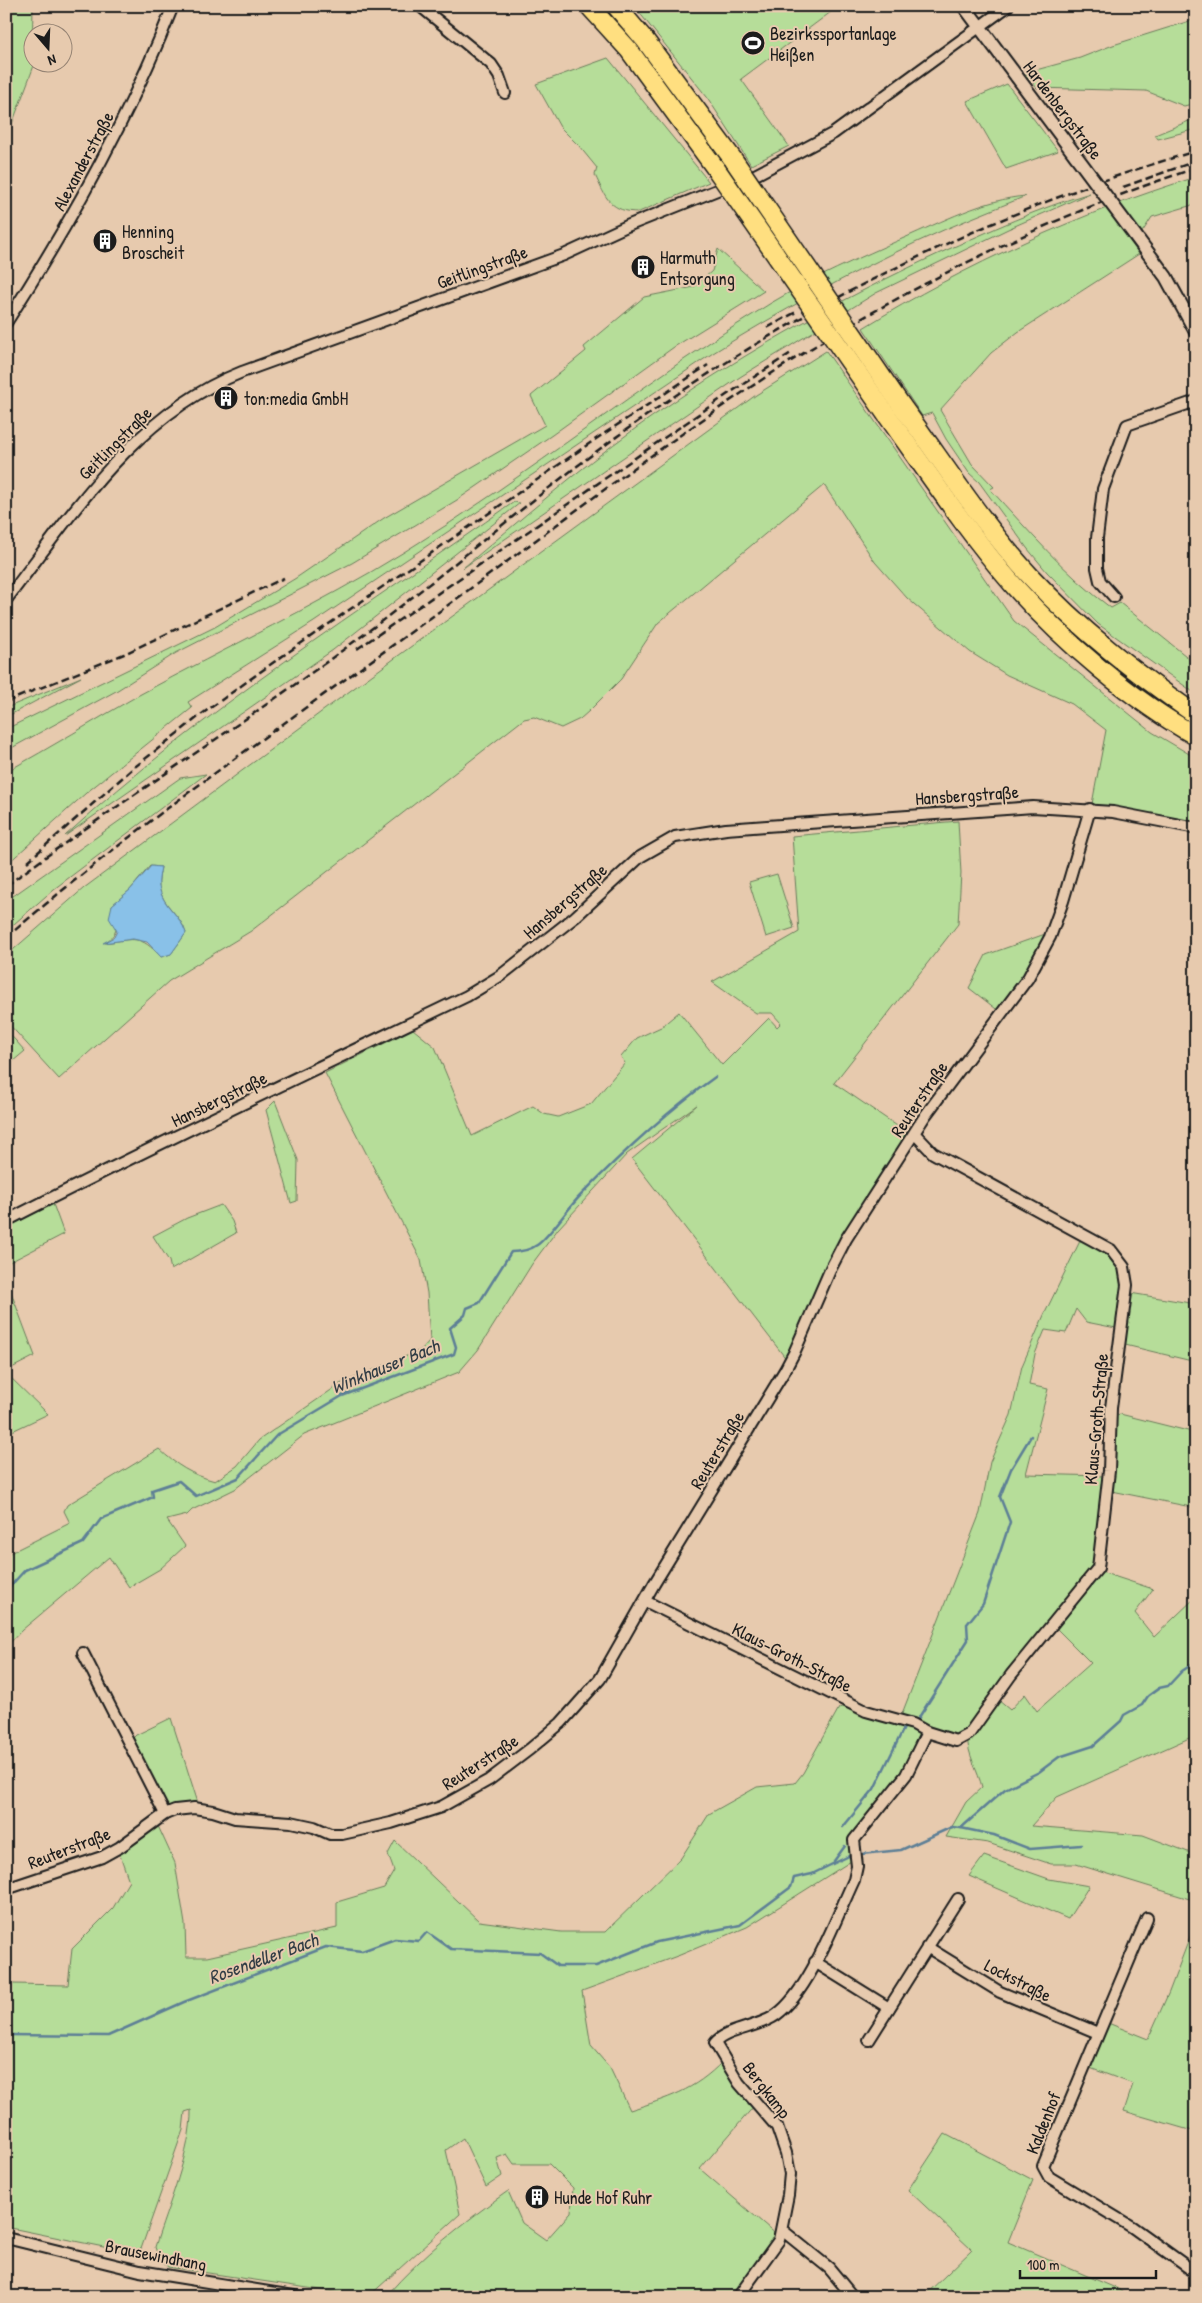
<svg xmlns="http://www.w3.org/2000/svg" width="1202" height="2303" viewBox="0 0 1202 2303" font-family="'Patrick Hand',sans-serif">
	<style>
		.green { fill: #b6dd99; stroke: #697c5a; fill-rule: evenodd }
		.water { fill: #89c1e8; stroke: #5d7f96 }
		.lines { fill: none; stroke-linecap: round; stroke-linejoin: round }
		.stream { stroke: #5d7f96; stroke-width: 2.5 }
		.minor-casing { stroke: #1c1c1c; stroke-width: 14 }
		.tertiary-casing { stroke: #1c1c1c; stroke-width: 16 }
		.motorway-casing { stroke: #1c1c1c; stroke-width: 21 }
		.minor { stroke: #e7caae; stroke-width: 10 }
		.tertiary { stroke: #e7caae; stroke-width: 12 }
		.motorway { stroke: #ffdf80; stroke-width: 18 }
		.rail { stroke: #1c1c1c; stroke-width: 2.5; stroke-dasharray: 8 4; stroke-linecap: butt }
		.tertiary-bridge-casing { stroke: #1c1c1c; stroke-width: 16; stroke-linecap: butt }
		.motorway-bridge-casing { stroke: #1c1c1c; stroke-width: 21; stroke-linecap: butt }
		.tertiary-bridge { stroke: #e7caae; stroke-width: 12 }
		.motorway-bridge { stroke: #ffdf80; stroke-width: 18 }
		.labels { text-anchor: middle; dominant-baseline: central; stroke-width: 4; stroke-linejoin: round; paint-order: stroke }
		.poi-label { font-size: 18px; fill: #1c1c1c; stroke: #e7caae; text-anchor: start }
		.street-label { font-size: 18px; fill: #1c1c1c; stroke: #e7caae }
		.water-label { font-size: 19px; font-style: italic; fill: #323d45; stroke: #e7caae }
	</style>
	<rect width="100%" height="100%" fill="#e7caae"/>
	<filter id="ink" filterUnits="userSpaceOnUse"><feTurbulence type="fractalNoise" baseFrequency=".02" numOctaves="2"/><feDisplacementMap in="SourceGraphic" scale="10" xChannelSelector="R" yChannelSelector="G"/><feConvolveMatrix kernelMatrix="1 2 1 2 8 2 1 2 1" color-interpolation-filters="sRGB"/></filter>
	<g filter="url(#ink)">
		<!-- green -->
		<g class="green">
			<path d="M 6,6 L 33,6 L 32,62 L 35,63 L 6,140 Z"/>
			<path d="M 634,6 L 839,6 L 741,79 L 789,146 L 751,165 L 707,97 Z"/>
			<path d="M 1196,19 L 1196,103 L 1184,106 L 1146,91 L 1037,88 L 1025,73 L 1080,58 L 1113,45 Z"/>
			<path d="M 608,58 L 709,182 L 639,212 C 610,212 606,198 595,175 L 597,168 L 579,146 L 560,127 L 536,84 Z"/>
			<path d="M 1007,84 L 1058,151 L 1006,169 L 967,101 Z"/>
			<path d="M 1196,118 L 1196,129 L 1158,139 L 1155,135 Z"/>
			<path d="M 1196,177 L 1196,204 L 1152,217 L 1143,231 L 1128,239 L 1139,254 L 1018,332 L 991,353 L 940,410 L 972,464 L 994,487 L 990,489 C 1028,530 1066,575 1111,608 L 1120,603 L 1196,664 L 1196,694 L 1098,624 L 1047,572 L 1027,548 L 979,482 L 969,473 L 946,439 L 932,413 L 922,416 L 863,328 C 967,264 1080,213 1196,177 Z"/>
			<path d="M 1090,193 L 1008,229 L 876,293 L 740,377 L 463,568 C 520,520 576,471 636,428 C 731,360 834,302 940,253 C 990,231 1038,208 1090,193 Z"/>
			<path d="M 1026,196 C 990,211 953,225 917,242 C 847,275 779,312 713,353 L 314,622 L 188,702 L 192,708 L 86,793 L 6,865 L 6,772 C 51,747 95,720 139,695 C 227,647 319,605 404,552 C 530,475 645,380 771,303 C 813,278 859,258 904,238 C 941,222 985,199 1026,196 Z"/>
			<path d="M 718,249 L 764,291 L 674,347 L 552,435 L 457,500 L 352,563 L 176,653 L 116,691 L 6,751 L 6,729 L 215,627 L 296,578 L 384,518 L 545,425 L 531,396 L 586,351 L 584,347 L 644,297 L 694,287 L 712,271 Z"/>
			<path d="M 826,351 L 1014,621 L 1152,732 L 1196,758 L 1196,823 L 1092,804 L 1106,730 L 1072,704 L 1007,675 L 970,652 L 907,598 L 875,562 L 824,485 L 658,623 L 621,679 L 589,711 L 580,719 L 561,728 L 534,717 L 524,719 L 251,931 L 169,981 L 59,1079 L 6,1021 L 6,956 L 84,888 L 328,707 L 756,395 ZM 150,866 L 161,867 C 160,873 158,881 159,887 C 163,907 180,913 186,933 L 171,954 L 161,957 C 140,934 134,939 105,943 C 122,930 116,924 112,905 L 130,890 Z"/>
			<path d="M 514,502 L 520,503 L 333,650 L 65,836 C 203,710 362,609 514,502 Z"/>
			<path d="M 81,677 L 6,717 L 6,708 Z"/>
			<path d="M 206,774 L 54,889 L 6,931 L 6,901 L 180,778 Z"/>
			<path d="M 958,821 L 961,873 L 958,924 L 834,1083 L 909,1134 L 844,1238 L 787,1360 L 632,1159 L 697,1105 L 627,1154 L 558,1229 L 532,1264 L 478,1350 L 459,1372 L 304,1435 L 235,1489 L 192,1510 L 187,1515 L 167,1520 L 185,1546 L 160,1569 L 129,1587 L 109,1557 L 22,1630 L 6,1647 L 6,1555 L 70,1523 L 64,1511 L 67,1505 L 159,1449 C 176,1465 192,1475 215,1481 L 237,1466 L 259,1440 L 340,1384 L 421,1350 L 430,1340 L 427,1293 L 421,1260 L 325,1073 L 413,1029 L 435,1047 L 472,1136 L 533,1106 L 544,1114 L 558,1117 L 591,1104 L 625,1063 L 621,1057 L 637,1038 L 661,1027 L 679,1012 L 722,1065 L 769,1018 L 777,1027 L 781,1023 L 772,1013 L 756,1013 L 712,982 L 799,932 L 792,836 Z"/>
			<path d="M 777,874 L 794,928 L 766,937 L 749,882 Z"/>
			<path d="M 1048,933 L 1030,969 L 1000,1012 L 969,988 L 986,955 Z"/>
			<path d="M 6,1030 L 25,1051 L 6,1067 Z"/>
			<path d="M 275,1101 L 298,1160 L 297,1201 L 291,1203 L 266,1110 Z"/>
			<path d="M 53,1204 L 64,1234 L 6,1264 L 6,1228 Z"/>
			<path d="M 221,1205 L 232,1221 L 236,1233 L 171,1270 L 169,1261 L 153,1236 L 187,1218 Z"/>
			<path d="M 1081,1239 L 1113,1256 L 1123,1276 L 1116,1328 L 1086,1322 L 1076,1309 L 1066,1333 L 1045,1330 L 1035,1354 L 1029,1385 L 1048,1389 L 1026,1474 L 1105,1476 L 1094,1570 L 966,1732 L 957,1738 L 926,1727 L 904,1772 L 853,1839 L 856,1858 L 747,1927 L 680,1955 L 582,1991 L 591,2046 L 610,2068 L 630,2110 C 668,2098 694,2091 723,2061 L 755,2105 L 700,2169 L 777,2235 L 733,2297 L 387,2295 C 422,2255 464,2222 508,2191 L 522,2223 L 546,2240 L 571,2212 L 573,2188 L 549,2164 L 514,2164 L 507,2154 L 497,2158 L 502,2176 L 486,2187 L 463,2138 L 446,2150 L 460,2214 L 368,2297 L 168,2267 L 159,2259 L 155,2247 C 167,2208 192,2150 191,2110 L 185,2112 L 183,2130 L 141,2249 L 128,2252 L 6,2227 L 6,1988 L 13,1984 L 68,1985 L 72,1949 L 113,1908 L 129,1881 L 120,1855 L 158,1826 L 175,1863 L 185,1924 L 186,1957 L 207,1957 L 337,1928 L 337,1902 L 384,1888 L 394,1871 L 388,1854 L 395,1841 L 479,1921 L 561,1932 L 605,1932 L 681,1858 L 709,1814 L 757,1787 L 795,1783 L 803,1773 L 839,1708 L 845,1706 L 898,1724 L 980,1513 L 990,1462 L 1011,1415 L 1022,1366 L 1044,1315 Z"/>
			<path d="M 6,1279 L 35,1356 L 6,1371 Z"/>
			<path d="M 1130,1293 L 1196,1304 L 1196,1362 L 1121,1344 Z"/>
			<path d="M 6,1373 L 48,1414 L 6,1434 Z"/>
			<path d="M 1120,1414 L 1196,1433 L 1196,1508 L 1107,1490 L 1115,1416 Z"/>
			<path d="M 1101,1572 L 1153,1589 L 1135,1613 L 1154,1637 L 1196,1597 L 1196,1735 L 1057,1797 L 1031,1826 L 1143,1835 L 1196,1855 L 1196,1901 L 1076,1864 L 1051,1864 L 988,1843 L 946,1837 L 966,1802 L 982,1787 C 979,1774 966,1750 968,1739 L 998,1700 L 1010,1710 L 1025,1694 L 1037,1711 L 1091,1663 L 1055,1627 Z"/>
			<path d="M 171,1718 L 198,1803 L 171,1806 L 164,1804 L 134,1745 L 133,1738 L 136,1735 Z"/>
			<path d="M 984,1856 L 1049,1879 L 1089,1886 L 1068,1919 L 969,1876 Z"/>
			<path d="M 1196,1921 L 1196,2132 L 1124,2111 L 1133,2084 L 1090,2068 L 1108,2023 L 1148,2039 L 1169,1992 Z"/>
			<path d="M 945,2134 L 1033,2180 L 1008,2242 L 1118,2289 L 1128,2297 L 923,2297 L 972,2250 L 908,2190 Z"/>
		</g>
		<!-- water -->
		<path class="water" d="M 151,866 L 161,867 C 160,873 158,881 159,887 C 163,907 180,914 186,933 L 171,954 L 161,957 L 147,942 L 133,939 L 103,943 L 114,937 L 117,931 L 109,918 L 112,905 L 130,890 Z"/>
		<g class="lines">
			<!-- stream -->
			<g class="stream">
				<path d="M 6,1591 L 25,1570 L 83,1543 L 101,1519 L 153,1497 L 152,1490 L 179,1481 L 196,1496 L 238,1478 L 277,1435 L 342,1396 L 454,1354 L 456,1347 L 450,1328 L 465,1315 L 467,1308 L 479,1303 L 511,1252 C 520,1252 530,1250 537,1245 C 549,1237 568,1208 580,1196 C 622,1153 666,1112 715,1077"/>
				<path d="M 916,1722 L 968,1640 L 967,1624 L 983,1604 L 1010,1522 L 1000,1497 L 1011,1469 L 1031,1436"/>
				<path d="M 843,1827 L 874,1789 L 904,1728"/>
				<path d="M 961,1828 L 994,1835 L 1030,1849 L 1081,1845"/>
				<path d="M 862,1854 L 901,1850 L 952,1827 L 961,1828 L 1005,1789 L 1039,1772 L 1059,1757 L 1093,1746 L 1121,1721 L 1124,1715 L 1142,1705 L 1148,1696 L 1159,1688 L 1168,1686 L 1182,1671 L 1196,1662"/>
				<path d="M 834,1861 L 845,1846"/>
				<path d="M 6,2035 L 108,2036 L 184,2002 L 326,1947 L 362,1951 L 395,1939 L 419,1941 L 427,1932 L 451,1949 L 540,1953 L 558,1966 L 596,1966 L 657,1942 L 740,1925 L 791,1887 L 794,1878 L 812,1874 L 851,1855"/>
			</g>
			<defs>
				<g id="minor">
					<path d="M 420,6 L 491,64 L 499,76 L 505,93"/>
					<path d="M 6,323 C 71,222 129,118 173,6"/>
					<path d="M 1114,597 L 1100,581 L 1097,568 L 1097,538 L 1103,489 L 1127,425 L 1196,401"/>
					<path d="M 6,600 C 73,513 135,414 242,372 L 564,255 L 627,226 L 757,174 L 834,133 L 1008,6"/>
					<path d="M 6,1221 C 158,1143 313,1070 467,996 L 500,976 L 575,917 L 640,857 L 675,837 L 726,829 L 1033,807 L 1113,812 L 1196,828"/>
					<path d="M 645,1601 L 866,1711 L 913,1724 L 927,1732 L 956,1741 L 969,1734 L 1011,1675 L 1098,1568 L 1109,1471 L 1111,1408 L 1127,1285 L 1124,1267 L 1111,1250 L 933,1153 L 915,1134"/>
					<path d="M 83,1653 L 165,1814"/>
					<path d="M 6,1889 L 102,1857 L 120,1847 L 165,1814 L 175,1810 L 194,1808 L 213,1811 L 235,1818 L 291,1822 L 314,1827 L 330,1834 L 342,1834 L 391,1823 L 441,1807 L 489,1780 L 530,1749 L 561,1723 L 600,1679 L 654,1584 L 785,1370 L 794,1353 L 831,1268 L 846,1239 L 925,1116 L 1028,978 L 1050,937 L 1063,901 L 1090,809"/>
					<path d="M 1147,1918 L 1043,2166 L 1049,2177 L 1132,2227 L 1196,2273"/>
					<path d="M 927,1947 L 1000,1992 L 1098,2033"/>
					<path d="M 815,1962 L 889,2008"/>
					<path d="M 869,2040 L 958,1899"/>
					<path d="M 782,2230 L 829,2268 L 853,2297"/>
					<path d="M 6,2238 L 140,2271 L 300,2297"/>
					<path d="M 738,2297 L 779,2240 L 788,2195 L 790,2174 L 786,2153 L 777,2127 L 739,2083 L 715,2043 C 726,2029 758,2028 776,2015 C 810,1991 836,1918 854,1880 L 857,1866 L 854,1840 L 906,1775 L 927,1732"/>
				</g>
				<g id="tertiary">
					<path d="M 964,6 L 1017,77"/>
					<path d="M 1134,234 L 1166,277 L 1196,332"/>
				</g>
				<g id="motorway">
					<path d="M 589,6 L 629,50 L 716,169"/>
					<path d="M 616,6 L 645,40 L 735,162"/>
					<path d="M 901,405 C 943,462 982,524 1031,577 C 1080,630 1136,673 1196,715"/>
					<path d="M 886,414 C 928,473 968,533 1015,587 C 1063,641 1133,701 1196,736"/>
				</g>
			</defs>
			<!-- minor casing -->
			<use href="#minor" class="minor-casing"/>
			<!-- tertiary casing -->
			<use href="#tertiary" class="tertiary-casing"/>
			<!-- motorway casing -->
			<use href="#motorway" class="motorway-casing"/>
			<!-- minor -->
			<use href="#minor" class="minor"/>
			<!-- tertiary -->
			<use href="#tertiary" class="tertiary"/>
			<!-- motorway -->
			<use href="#motorway" class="motorway"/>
			<!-- rail -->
			<g class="rail">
				<path d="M 1123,187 L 1196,161"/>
				<path d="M 767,328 L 798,311"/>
				<path d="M 357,649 L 728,394 L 791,353"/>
				<path d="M 6,702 L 124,654 L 284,578"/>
				<path d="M 27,862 L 131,770 L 202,714 L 274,662 L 596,439 L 708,365"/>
				<path d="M 6,886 C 121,800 244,724 359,638 C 452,569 538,492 633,425 C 804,303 994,210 1196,151"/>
				<path d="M 6,938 C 139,822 286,723 429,619 C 558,525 684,426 820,343 C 938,272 1065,211 1196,168"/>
			</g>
			<defs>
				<path id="tertiary-bridge" d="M 1017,77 L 1134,234"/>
				<g id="motorway-bridge">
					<path d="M 735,162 L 901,405"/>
					<path d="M 716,169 L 886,414"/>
				</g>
			</defs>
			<!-- tertiary-bridge casing -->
			<use href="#tertiary-bridge" class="tertiary-bridge-casing"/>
			<!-- motorway-bridge casing -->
			<use href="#motorway-bridge" class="motorway-bridge-casing"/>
			<!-- tertiary-bridge -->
			<use href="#tertiary-bridge" class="tertiary-bridge"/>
			<!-- motorway-bridge -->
			<use href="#motorway-bridge" class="motorway-bridge"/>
		</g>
	</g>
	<!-- icons -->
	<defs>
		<symbol id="stadium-disc" viewBox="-11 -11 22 22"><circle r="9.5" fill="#1c1c1c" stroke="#e7caae"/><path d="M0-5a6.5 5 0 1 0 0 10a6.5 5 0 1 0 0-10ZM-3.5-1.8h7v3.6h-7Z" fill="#fff"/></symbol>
		<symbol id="building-disc" viewBox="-11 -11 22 22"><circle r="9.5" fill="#1c1c1c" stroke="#e7caae"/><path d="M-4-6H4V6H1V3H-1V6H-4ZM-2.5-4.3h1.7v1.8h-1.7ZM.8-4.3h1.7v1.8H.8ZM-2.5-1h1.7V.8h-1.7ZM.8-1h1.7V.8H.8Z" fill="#fff"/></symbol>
	</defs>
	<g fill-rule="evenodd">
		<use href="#stadium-disc" x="739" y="29" width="28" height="28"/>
		<use href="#building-disc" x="91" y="227" width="28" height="28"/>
		<use href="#building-disc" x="629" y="253" width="28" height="28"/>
		<use href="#building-disc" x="212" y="384" width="28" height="28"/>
		<use href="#building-disc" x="523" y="2183" width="28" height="28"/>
	</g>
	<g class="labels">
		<!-- poi labels -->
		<g class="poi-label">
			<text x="770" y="33">Bezirkssportanlage<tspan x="770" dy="21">Heißen</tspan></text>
			<text x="122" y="231">Henning<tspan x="122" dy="21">Broscheit</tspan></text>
			<text x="660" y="257">Harmuth<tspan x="660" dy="21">Entsorgung</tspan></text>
			<text x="244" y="398">ton:media GmbH</text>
			<text x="554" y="2197">Hunde Hof Ruhr</text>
		</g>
		<!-- street labels -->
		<g class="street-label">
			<text transform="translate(1063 110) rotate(53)">Hardenbergstraße</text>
			<text transform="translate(83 161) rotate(-62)">Alexanderstraße</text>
			<text transform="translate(482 267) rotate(-20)">Geitlingstraße</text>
			<text transform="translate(115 443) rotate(-45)">Geitlingstraße</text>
			<text transform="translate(967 795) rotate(-4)">Hansbergstraße</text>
			<text transform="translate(565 901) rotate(-41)">Hansbergstraße</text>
			<text transform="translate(219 1099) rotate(-26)">Hansbergstraße</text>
			<text transform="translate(919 1099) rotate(-56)">Reuterstraße</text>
			<text transform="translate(1096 1419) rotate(-85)">Klaus-Groth-Straße</text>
			<text transform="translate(717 1450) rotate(-59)">Reuterstraße</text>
			<text transform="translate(792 1657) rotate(27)">Klaus-Groth-Straße</text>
			<text transform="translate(480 1762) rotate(-33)">Reuterstraße</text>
			<text transform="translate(69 1848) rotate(-21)">Reuterstraße</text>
			<text transform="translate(1018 1980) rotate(27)">Lockstraße</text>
			<text transform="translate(767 2090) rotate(52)">Bergkamp</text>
			<text transform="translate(1043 2123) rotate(-68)">Kaldenhof</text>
			<text transform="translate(156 2255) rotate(11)">Brausewindhang</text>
		</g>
		<!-- water labels -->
		<g class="water-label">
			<text transform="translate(385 1366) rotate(-22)">Winkhauser Bach</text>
			<text transform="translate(263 1958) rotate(-20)">Rosendeller Bach</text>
		</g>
	</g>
	<!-- margin -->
	<rect width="1202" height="2303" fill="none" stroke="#e7caae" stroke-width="25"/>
	<rect x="12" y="12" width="1177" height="2278" fill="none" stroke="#1c1c1c" stroke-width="2" filter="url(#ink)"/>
	<!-- north arrow -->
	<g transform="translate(48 48) rotate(161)"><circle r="24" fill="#e7caae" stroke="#968474"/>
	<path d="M0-4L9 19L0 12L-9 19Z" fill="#1c1c1c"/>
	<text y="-8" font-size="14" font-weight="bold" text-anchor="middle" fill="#1c1c1c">N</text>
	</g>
	<!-- scale -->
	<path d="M1020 2270v8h136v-8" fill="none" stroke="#1c1c1c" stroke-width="2.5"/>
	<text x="1027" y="2270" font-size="15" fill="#1c1c1c" stroke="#e7caae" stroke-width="4" paint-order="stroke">100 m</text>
</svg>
